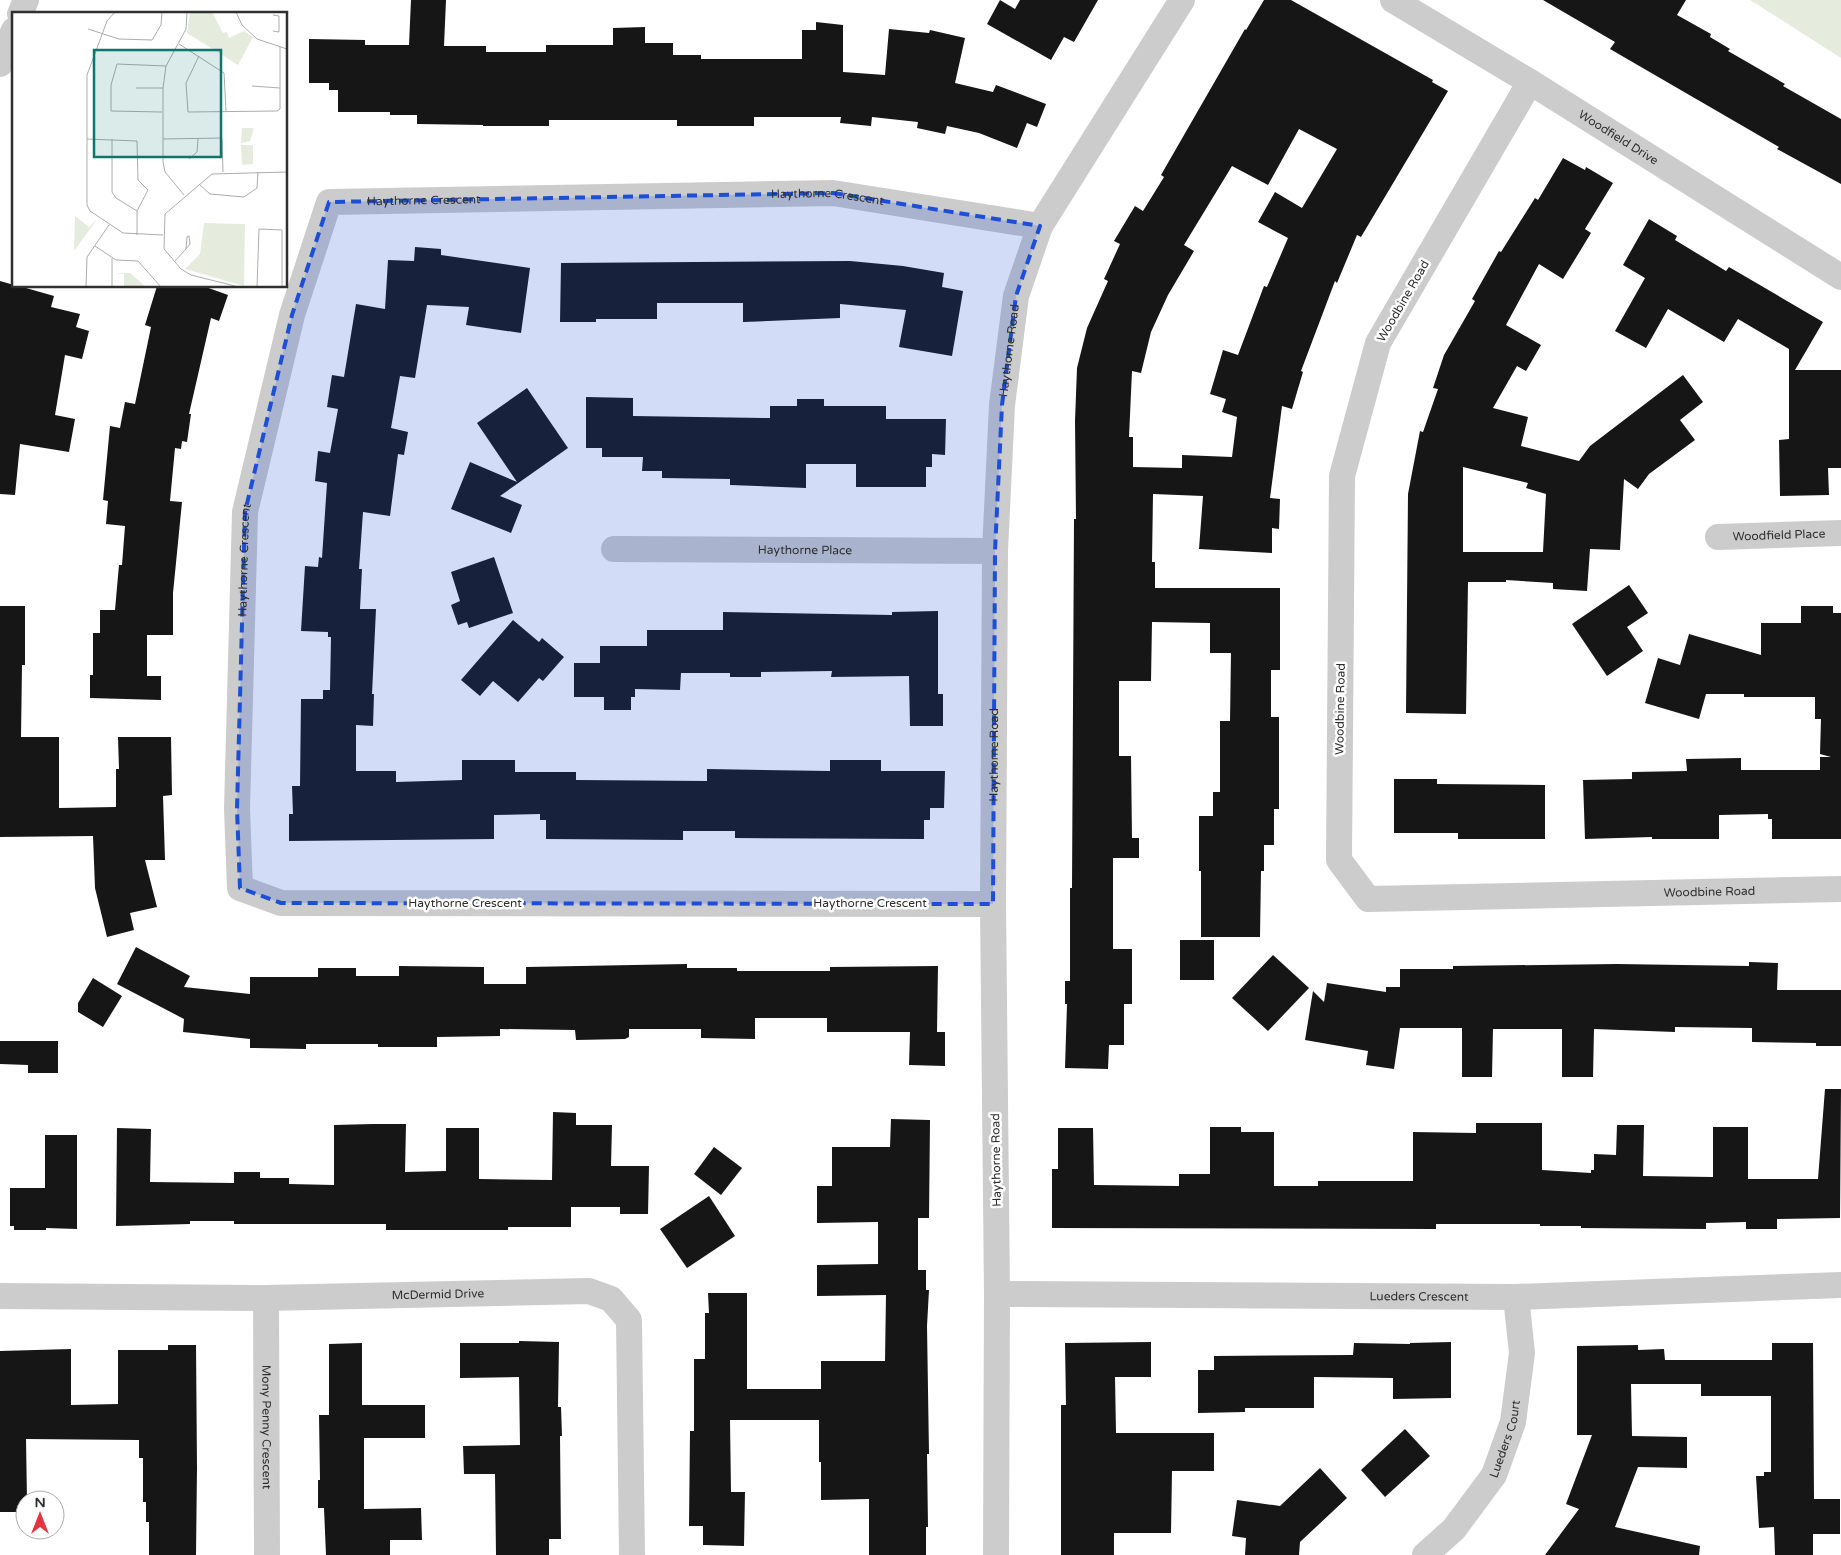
<svg xmlns="http://www.w3.org/2000/svg" width="1841" height="1555" viewBox="0 0 1841 1555" font-family="'Varela Round',sans-serif">
	<style>
		.green { fill: #e5ecde }
		.building { fill: #161616; fill-rule: evenodd }
		.lines { fill: none; stroke-linecap: round; stroke-linejoin: round }
		.street { stroke: #ccc; stroke-width: 26 }
		.marked { fill: #1d4ed8; fill-opacity: 0.2; stroke: #1d4ed8; stroke-width: 4; stroke-dasharray: 10 6; stroke-linejoin: round }
		.labels { text-anchor: middle; dominant-baseline: central; stroke-width: 5; stroke-linejoin: round; paint-order: stroke }
		.street-label { font-size: 12px; fill: #2f2f2f; stroke: #fff }
		.inset-road { fill: none; stroke: #acacac; stroke-width: 1 }
		.view { fill: #0f766e; fill-opacity: 0.15; stroke: #0f766e; stroke-width: 2.5 }
		.inset-edge { fill: none; stroke: #2f2f2f; stroke-width: 2.5 }
	</style>
	<rect width="100%" height="100%" fill="#fff"/>
	<!-- green -->
	<path class="green" d="M 1750,0 L 1841,0 L 1841,58 Z"/>
	<!-- building -->
	<g class="building">
		<path d="M 411,0 L 446,0 L 444,46 L 486,46 L 486,52 L 546,52 L 546,45 L 613,45 L 613,28 L 645,27 L 645,43 L 673,43 L 673,55 L 701,55 L 701,59 L 802,59 L 802,30 L 816,30 L 816,22 L 843,25 L 843,72 L 885,75 L 889,29 L 929,33 L 930,30 L 965,38 L 955,83 L 993,92 L 996,85 L 1046,104 L 1037,127 L 1027,123 L 1017,148 L 979,133 L 947,126 L 945,134 L 917,128 L 918,122 L 872,117 L 871,126 L 840,123 L 841,117 L 754,117 L 754,126 L 677,126 L 677,120 L 549,120 L 549,126 L 483,126 L 483,125 L 417,124 L 417,115 L 390,115 L 390,112 L 338,112 L 338,90 L 329,90 L 329,83 L 309,83 L 309,39 L 365,40 L 365,45 L 409,45 Z"/>
		<path d="M 1000,0 L 1015,9 L 1020,0 L 1098,0 L 1074,42 L 1064,37 L 1051,60 L 987,24 Z"/>
		<path d="M 1264,0 L 1291,0 L 1433,80 L 1432,82 L 1448,91 L 1361,237 L 1357,235 L 1337,283 L 1335,281 L 1301,371 L 1303,372 L 1292,409 L 1282,406 L 1270,498 L 1280,499 L 1279,529 L 1272,528 L 1272,553 L 1199,549 L 1203,496 L 1153,494 L 1152,562 L 1155,562 L 1155,588 L 1280,588 L 1280,670 L 1271,670 L 1271,717 L 1279,717 L 1279,809 L 1274,809 L 1274,845 L 1264,845 L 1264,871 L 1261,871 L 1260,937 L 1201,937 L 1201,871 L 1199,871 L 1199,816 L 1213,816 L 1213,792 L 1220,792 L 1220,721 L 1230,721 L 1231,653 L 1210,653 L 1210,623 L 1152,622 L 1151,681 L 1119,681 L 1119,756 L 1131,756 L 1132,838 L 1139,838 L 1139,858 L 1113,858 L 1113,949 L 1132,949 L 1132,1004 L 1124,1004 L 1124,1045 L 1109,1045 L 1108,1069 L 1065,1068 L 1067,1004 L 1065,1004 L 1065,981 L 1070,981 L 1070,888 L 1072,888 L 1074,519 L 1076,519 L 1075,421 L 1077,368 L 1087,328 L 1108,281 L 1104,279 L 1120,244 L 1114,241 L 1135,206 L 1143,211 L 1164,177 L 1161,175 L 1245,29 L 1246,30 ZM 1299,129 L 1337,149 L 1302,208 L 1275,192 L 1258,222 L 1288,238 L 1267,287 L 1264,286 L 1238,355 L 1223,350 L 1210,394 L 1226,399 L 1222,412 L 1237,417 L 1232,457 L 1182,455 L 1182,468 L 1133,467 L 1133,437 L 1129,437 L 1132,371 L 1141,373 L 1151,332 L 1168,295 L 1194,251 L 1184,245 L 1232,166 L 1268,185 Z"/>
		<path d="M 1543,0 L 1686,0 L 1677,15 L 1711,34 L 1710,37 L 1730,49 L 1728,51 L 1785,84 L 1783,86 L 1841,119 L 1841,184 L 1777,149 L 1779,147 L 1610,49 L 1615,42 Z"/>
		<path d="M 1563,158 L 1585,170 L 1586,167 L 1613,183 L 1585,229 L 1591,233 L 1563,279 L 1539,264 L 1506,325 L 1541,345 L 1526,371 L 1517,366 L 1493,408 L 1528,417 L 1521,446 L 1579,461 L 1590,446 L 1683,375 L 1703,402 L 1680,420 L 1695,440 L 1649,474 L 1638,489 L 1624,479 L 1620,550 L 1590,549 L 1587,591 L 1553,589 L 1553,583 L 1506,580 L 1506,582 L 1468,582 L 1466,714 L 1406,713 L 1408,494 L 1420,431 L 1423,432 L 1438,389 L 1433,388 L 1444,355 L 1475,301 L 1472,299 L 1499,251 L 1501,252 L 1535,198 L 1538,200 ZM 1463,467 L 1528,483 L 1526,488 L 1546,494 L 1543,552 L 1463,552 Z"/>
		<path d="M 1649,219 L 1677,236 L 1675,240 L 1726,271 L 1729,267 L 1823,322 L 1795,370 L 1841,370 L 1841,468 L 1828,468 L 1829,495 L 1780,496 L 1779,440 L 1789,439 L 1789,349 L 1738,319 L 1724,342 L 1668,309 L 1646,348 L 1615,331 L 1645,278 L 1623,265 Z"/>
		<path d="M 415,247 L 441,249 L 441,255 L 530,268 L 521,333 L 466,325 L 469,307 L 427,305 L 415,378 L 400,376 L 391,428 L 408,432 L 404,455 L 398,454 L 390,516 L 363,512 L 359,569 L 362,569 L 360,609 L 376,609 L 372,694 L 374,694 L 373,726 L 356,725 L 356,771 L 396,771 L 396,782 L 462,780 L 462,760 L 515,760 L 515,772 L 576,772 L 576,780 L 707,781 L 707,769 L 830,771 L 830,760 L 881,760 L 881,771 L 945,771 L 944,808 L 930,808 L 930,820 L 924,820 L 924,839 L 735,838 L 735,831 L 683,831 L 683,840 L 546,839 L 546,820 L 540,820 L 540,814 L 494,815 L 494,839 L 289,841 L 289,814 L 293,814 L 292,786 L 300,786 L 301,699 L 323,699 L 323,690 L 330,690 L 331,637 L 328,637 L 328,632 L 301,631 L 305,566 L 318,567 L 319,557 L 322,558 L 327,483 L 315,481 L 318,451 L 330,453 L 338,409 L 327,407 L 332,375 L 344,377 L 356,304 L 385,309 L 388,260 L 414,261 Z"/>
		<path d="M 850,261 L 903,266 L 944,273 L 942,287 L 963,291 L 952,356 L 899,347 L 906,310 L 840,304 L 840,318 L 743,322 L 743,303 L 657,303 L 657,319 L 596,319 L 596,322 L 560,322 L 561,263 Z"/>
		<path d="M 0,281 L 14,285 L 14,286 L 19,286 L 54,296 L 51,307 L 80,314 L 76,327 L 89,331 L 82,359 L 65,355 L 55,415 L 75,419 L 69,452 L 20,444 L 15,495 L 0,494 Z"/>
		<path d="M 157,286 L 203,286 L 228,295 L 219,321 L 211,318 L 189,414 L 191,414 L 187,442 L 182,441 L 181,449 L 175,448 L 170,501 L 182,502 L 173,593 L 173,635 L 147,635 L 147,676 L 161,676 L 161,700 L 90,698 L 90,675 L 93,675 L 93,633 L 100,633 L 100,610 L 115,610 L 119,565 L 122,565 L 125,526 L 106,524 L 108,501 L 103,500 L 110,426 L 120,428 L 125,402 L 135,404 L 151,327 L 145,325 Z"/>
		<path d="M 527,388 L 568,448 L 500,496 L 522,505 L 511,533 L 451,509 L 470,462 L 517,482 L 477,423 Z"/>
		<path d="M 586,397 L 633,398 L 633,416 L 770,418 L 770,406 L 797,406 L 797,399 L 824,399 L 824,406 L 886,406 L 886,419 L 946,419 L 945,455 L 932,454 L 932,467 L 926,467 L 926,487 L 856,487 L 856,464 L 806,464 L 806,488 L 730,485 L 730,479 L 662,478 L 662,471 L 642,471 L 643,457 L 602,457 L 602,448 L 586,448 Z"/>
		<path d="M 494,557 L 513,613 L 469,628 L 467,622 L 458,625 L 451,605 L 460,601 L 451,572 Z"/>
		<path d="M 1629,585 L 1648,613 L 1627,627 L 1643,651 L 1607,676 L 1572,624 Z"/>
		<path d="M 0,606 L 25,606 L 25,665 L 22,665 L 21,737 L 59,737 L 59,808 L 116,807 L 116,769 L 119,769 L 118,737 L 171,737 L 172,795 L 163,796 L 165,860 L 145,860 L 157,907 L 130,913 L 134,930 L 107,937 L 95,888 L 93,836 L 0,837 Z"/>
		<path d="M 1801,606 L 1833,606 L 1833,613 L 1841,613 L 1841,839 L 1772,839 L 1772,819 L 1768,819 L 1768,814 L 1719,815 L 1719,839 L 1652,839 L 1652,837 L 1585,839 L 1583,780 L 1632,779 L 1632,772 L 1687,771 L 1686,759 L 1741,758 L 1741,770 L 1820,770 L 1820,757 L 1831,757 L 1820,754 L 1821,719 L 1815,719 L 1815,697 L 1744,697 L 1744,694 L 1706,694 L 1699,719 L 1645,703 L 1658,658 L 1680,665 L 1689,634 L 1761,655 L 1761,623 L 1801,623 Z"/>
		<path d="M 938,611 L 938,694 L 943,694 L 943,726 L 910,726 L 909,676 L 831,677 L 832,671 L 761,672 L 761,677 L 730,677 L 730,673 L 681,673 L 680,690 L 635,689 L 635,697 L 631,697 L 631,710 L 604,710 L 604,697 L 574,697 L 574,663 L 600,663 L 600,646 L 647,646 L 647,630 L 723,630 L 723,612 L 892,615 L 892,612 Z"/>
		<path d="M 513,620 L 539,642 L 542,638 L 564,657 L 543,681 L 539,678 L 518,702 L 493,681 L 480,696 L 461,680 Z"/>
		<path d="M 1394,779 L 1437,779 L 1437,784 L 1545,785 L 1545,839 L 1458,839 L 1458,833 L 1394,833 Z"/>
		<rect x="1180" y="940" width="34" height="40"/>
		<path d="M 136,947 L 190,976 L 184,987 L 250,994 L 250,977 L 318,977 L 318,968 L 356,968 L 356,976 L 399,976 L 399,966 L 484,967 L 484,984 L 526,984 L 526,967 L 687,964 L 687,968 L 737,968 L 737,971 L 830,971 L 830,967 L 938,966 L 937,1032 L 945,1032 L 945,1066 L 909,1065 L 910,1032 L 827,1032 L 827,1018 L 755,1018 L 755,1039 L 701,1038 L 701,1029 L 629,1029 L 629,1037 L 625,1039 L 576,1040 L 575,1030 L 500,1029 L 500,1036 L 437,1037 L 437,1047 L 378,1047 L 378,1044 L 306,1044 L 306,1049 L 250,1048 L 250,1039 L 183,1032 L 184,1019 L 117,984 Z"/>
		<path d="M 1273,955 L 1309,988 L 1268,1031 L 1232,998 Z"/>
		<path d="M 1749,962 L 1778,963 L 1777,990 L 1841,990 L 1841,1046 L 1816,1046 L 1816,1043 L 1752,1042 L 1752,1028 L 1675,1027 L 1675,1032 L 1594,1029 L 1593,1077 L 1562,1077 L 1562,1029 L 1493,1029 L 1492,1077 L 1462,1077 L 1462,1028 L 1400,1028 L 1394,1069 L 1366,1065 L 1368,1051 L 1305,1040 L 1313,991 L 1324,1002 L 1327,983 L 1386,992 L 1386,987 L 1400,987 L 1400,969 L 1453,969 L 1453,966 L 1617,964 L 1749,966 Z"/>
		<path d="M 93,978 L 122,996 L 103,1027 L 78,1012 L 78,1003 Z"/>
		<path d="M 0,1041 L 58,1041 L 58,1073 L 28,1073 L 28,1065 L 0,1064 Z"/>
		<path d="M 1825,1089 L 1841,1089 L 1840,1218 L 1777,1219 L 1777,1229 L 1746,1229 L 1746,1222 L 1706,1223 L 1706,1229 L 1581,1228 L 1581,1226 L 1540,1226 L 1540,1224 L 1436,1224 L 1436,1229 L 1052,1228 L 1052,1169 L 1058,1169 L 1058,1128 L 1093,1128 L 1094,1185 L 1179,1186 L 1179,1174 L 1210,1174 L 1210,1127 L 1241,1127 L 1241,1132 L 1274,1132 L 1274,1186 L 1318,1186 L 1318,1181 L 1413,1181 L 1413,1132 L 1476,1133 L 1476,1123 L 1542,1123 L 1542,1170 L 1591,1173 L 1591,1170 L 1594,1170 L 1594,1154 L 1616,1155 L 1617,1125 L 1644,1125 L 1643,1176 L 1713,1177 L 1713,1127 L 1748,1127 L 1748,1179 L 1818,1179 Z"/>
		<path d="M 553,1112 L 576,1113 L 576,1125 L 612,1125 L 611,1166 L 649,1166 L 648,1214 L 620,1214 L 620,1207 L 571,1207 L 571,1227 L 508,1227 L 508,1230 L 386,1230 L 386,1224 L 234,1224 L 234,1221 L 190,1221 L 190,1224 L 116,1226 L 117,1128 L 151,1129 L 150,1182 L 234,1183 L 234,1172 L 260,1172 L 260,1178 L 289,1178 L 289,1184 L 334,1185 L 334,1125 L 373,1124 L 406,1124 L 405,1172 L 446,1171 L 446,1128 L 479,1128 L 479,1179 L 552,1180 Z"/>
		<path d="M 891,1119 L 930,1120 L 929,1218 L 918,1218 L 918,1270 L 926,1270 L 926,1290 L 929,1290 L 927,1326 L 929,1454 L 927,1454 L 928,1527 L 926,1527 L 926,1555 L 869,1555 L 869,1499 L 821,1500 L 821,1462 L 819,1462 L 819,1420 L 730,1420 L 731,1492 L 745,1492 L 744,1546 L 703,1545 L 703,1526 L 689,1526 L 690,1431 L 694,1431 L 694,1359 L 705,1359 L 705,1313 L 709,1313 L 708,1293 L 747,1293 L 747,1389 L 821,1389 L 821,1361 L 885,1361 L 886,1295 L 817,1296 L 817,1265 L 878,1264 L 878,1222 L 817,1223 L 817,1186 L 832,1186 L 832,1147 L 890,1147 Z"/>
		<path d="M 45,1135 L 77,1135 L 77,1229 L 46,1228 L 46,1230 L 14,1230 L 14,1226 L 10,1226 L 10,1188 L 45,1188 Z"/>
		<path d="M 714,1147 L 742,1168 L 721,1195 L 694,1174 Z"/>
		<path d="M 709,1196 L 735,1236 L 687,1268 L 660,1229 Z"/>
		<path d="M 519,1341 L 559,1342 L 558,1407 L 561,1407 L 562,1436 L 560,1436 L 561,1539 L 549,1539 L 549,1555 L 496,1555 L 495,1474 L 464,1474 L 463,1446 L 520,1445 L 519,1377 L 460,1378 L 460,1343 L 519,1343 Z"/>
		<path d="M 1151,1342 L 1151,1377 L 1115,1377 L 1116,1433 L 1214,1433 L 1214,1471 L 1172,1471 L 1171,1533 L 1114,1533 L 1114,1555 L 1061,1555 L 1061,1405 L 1066,1405 L 1065,1343 Z"/>
		<path d="M 1451,1342 L 1451,1398 L 1393,1399 L 1393,1378 L 1314,1377 L 1314,1408 L 1245,1408 L 1245,1412 L 1198,1413 L 1198,1370 L 1214,1370 L 1214,1356 L 1353,1355 L 1354,1343 L 1410,1344 L 1410,1343 Z"/>
		<path d="M 362,1343 L 362,1405 L 425,1405 L 425,1438 L 364,1438 L 364,1509 L 421,1508 L 422,1540 L 390,1540 L 390,1555 L 326,1555 L 324,1508 L 318,1508 L 318,1480 L 320,1480 L 319,1415 L 329,1415 L 329,1344 Z"/>
		<path d="M 1772,1343 L 1813,1343 L 1814,1499 L 1840,1499 L 1840,1534 L 1813,1534 L 1813,1555 L 1775,1555 L 1774,1527 L 1759,1528 L 1756,1476 L 1764,1476 L 1764,1472 L 1771,1472 L 1771,1396 L 1701,1396 L 1701,1384 L 1631,1384 L 1632,1436 L 1687,1437 L 1687,1468 L 1638,1467 L 1615,1527 L 1700,1546 L 1699,1555 L 1545,1555 L 1579,1509 L 1566,1504 L 1592,1435 L 1577,1435 L 1577,1346 L 1638,1345 L 1638,1350 L 1664,1349 L 1665,1360 L 1772,1360 Z"/>
		<path d="M 168,1345 L 196,1345 L 197,1468 L 196,1555 L 149,1555 L 149,1522 L 146,1522 L 146,1502 L 143,1502 L 143,1458 L 139,1458 L 139,1440 L 26,1439 L 27,1500 L 25,1500 L 25,1512 L 0,1512 L 0,1351 L 71,1349 L 71,1405 L 118,1404 L 118,1350 L 168,1350 Z"/>
		<path d="M 1405,1429 L 1430,1456 L 1385,1497 L 1361,1470 Z"/>
		<path d="M 1320,1468 L 1347,1498 L 1300,1542 L 1299,1555 L 1245,1555 L 1246,1538 L 1232,1536 L 1237,1500 L 1280,1506 Z"/>
	</g>
	<g class="lines">
		<!-- street -->
		<g class="street">
			<path id="s1" d="M 1393,0 L 1530,82 L 1841,277"/>
			<path d="M 20,14 L 26,0"/>
			<path d="M 0,64 L 14,30"/>
			<path id="s2" d="M 1530,82 L 1378,343 L 1342,476 L 1339,860 L 1368,899 L 1841,889"/>
			<path id="s3" d="M 1718,537 L 1841,533"/>
			<path id="s4" d="M 614,549 L 995,551"/>
			<path id="s5" d="M 993,904 L 281,903 L 240,888 L 237,809 L 245,512 L 292,315 L 329,202 L 833,193 L 1040,226"/>
			<path id="s6" d="M 997,1294 L 1516,1297 L 1841,1285"/>
			<path id="s7" d="M 0,1296 L 266,1298 L 589,1291 L 611,1299 L 629,1320 L 632,1555"/>
			<path id="s8" d="M 266,1298 L 267,1555"/>
			<path id="s9" d="M 996,1555 L 997,1294 L 993,904 L 995,551 L 1002,405 L 1016,296 L 1040,226 L 1182,0"/>
			<path id="s10" d="M 1425,1555 L 1454,1529 L 1494,1475 L 1513,1422 L 1522,1353 L 1516,1297"/>
		</g>
	</g>
	<!-- marked area -->
	<path class="marked" d="M 833,193 L 1040,226 L 1016,296 L 1002,405 L 995,551 L 993,904 L 281,903 L 240,888 L 237,809 L 245,512 L 292,315 L 329,202 Z"/>
	<g class="labels">
		<!-- street labels -->
		<g class="street-label">
			<text stroke="none"><textPath href="#s1" startOffset="264">Woodfield Drive</textPath></text>
			<text stroke="none"><textPath href="#s5" startOffset="1952">Haythorne Crescent</textPath></text>
			<text stroke="none"><textPath href="#s5" startOffset="1548">Haythorne Crescent</textPath></text>
			<text transform="translate(1403 301) rotate(-60)">Woodbine Road</text>
			<text stroke="none"><textPath href="#s9" startOffset="1205">Haythorne Road</textPath></text>
			<text stroke="none"><textPath href="#s3" startOffset="61">Woodfield Place</textPath></text>
			<text stroke="none"><textPath href="#s4" startOffset="191">Haythorne Place</textPath></text>
			<text stroke="none"><textPath href="#s5" startOffset="1084">Haythorne Crescent</textPath></text>
			<text transform="translate(1340 709) rotate(-89)">Woodbine Road</text>
			<text stroke="none"><textPath href="#s9" startOffset="800">Haythorne Road</textPath></text>
			<text stroke="none"><textPath href="#s2" startOffset="1214">Woodbine Road</textPath></text>
			<text x="465" y="903">Haythorne Crescent</text>
			<text x="870" y="903">Haythorne Crescent</text>
			<text transform="translate(996 1160) rotate(-91)">Haythorne Road</text>
			<text stroke="none"><textPath href="#s7" startOffset="438">McDermid Drive</textPath></text>
			<text stroke="none"><textPath href="#s6" startOffset="422">Lueders Crescent</textPath></text>
			<text stroke="none"><textPath href="#s8" startOffset="129">Mony Penny Crescent</textPath></text>
			<text stroke="none"><textPath href="#s10" startOffset="144">Lueders Court</textPath></text>
		</g>
	</g>
	<!-- overview -->
	<g transform="translate(12 12)">
		<rect width="275" height="275" fill="#fff"/>
		<path d="M 178,0 L 200,0 L 211,21 L 215,20 L 217,26 L 232,19 L 241,25 L 226,53 L 175,21 ZM 230,116 L 242,116 L 238,129 L 229,131 ZM 229,133 L 241,133 L 241,152 L 230,153 ZM 63,204 L 77,215 L 86,206 L 62,239 ZM 192,211 L 233,212 L 232,274 L 173,257 L 188,242 ZM 101,261 L 118,261 L 134,275 L 112,275 L 112,262 Z" fill="#e5ecde"/>
		<path class="inset-road" d="M 103,0 L 95,9 L 75,63 L 75,193 L 78,199 L 111,221 L 151,223M 224,0 L 230,13 L 245,27 L 275,37M 261,3 L 267,4 L 267,20 L 261,19M 76,17 L 107,27 L 140,28 L 149,13 L 150,0M 167,32 L 212,61 L 214,99M 187,44 L 174,71 L 176,100 L 265,99 L 268,97 L 268,35M 240,74 L 268,76M 124,76 L 151,76M 150,100 L 99,99 L 99,73 L 105,52 L 154,54M 75,127 L 125,129 L 126,168 L 136,178 L 125,199 L 125,223M 100,127 L 100,180 L 104,186 L 125,199M 151,127 L 210,126 L 211,160M 177,147 L 185,140 L 186,127M 187,172 L 198,182 L 232,185 L 245,176 L 246,160M 172,183 L 153,160 L 151,150 L 151,76 L 154,54 L 174,17 L 175,0M 177,224 L 178,232 L 174,237 L 175,225 ZM 83,234 L 104,248 L 126,249 L 149,275M 162,250 L 174,237M 74,275 L 75,245 L 97,213M 100,275 L 100,246M 227,275 L 179,263 L 169,257 L 152,237 L 153,202 L 200,162 L 275,160M 245,275 L 247,217 L 270,218 L 270,275"/>
		<path class="view" d="M 82,38 L 209,38 L 209,145 L 82,145 Z"/>
		<rect width="275" height="275" class="inset-edge"/>
	</g>
	<!-- north arrow -->
	<g transform="translate(40 1515)"><circle r="24" fill="#ffffff" stroke="#acacac"/>
	<path d="M0-4L9 19L0 12L-9 19Z" fill="#e2353f"/>
	<text y="-8" font-size="14" font-weight="bold" text-anchor="middle" fill="#2f2f2f">N</text>
	</g>
</svg>
